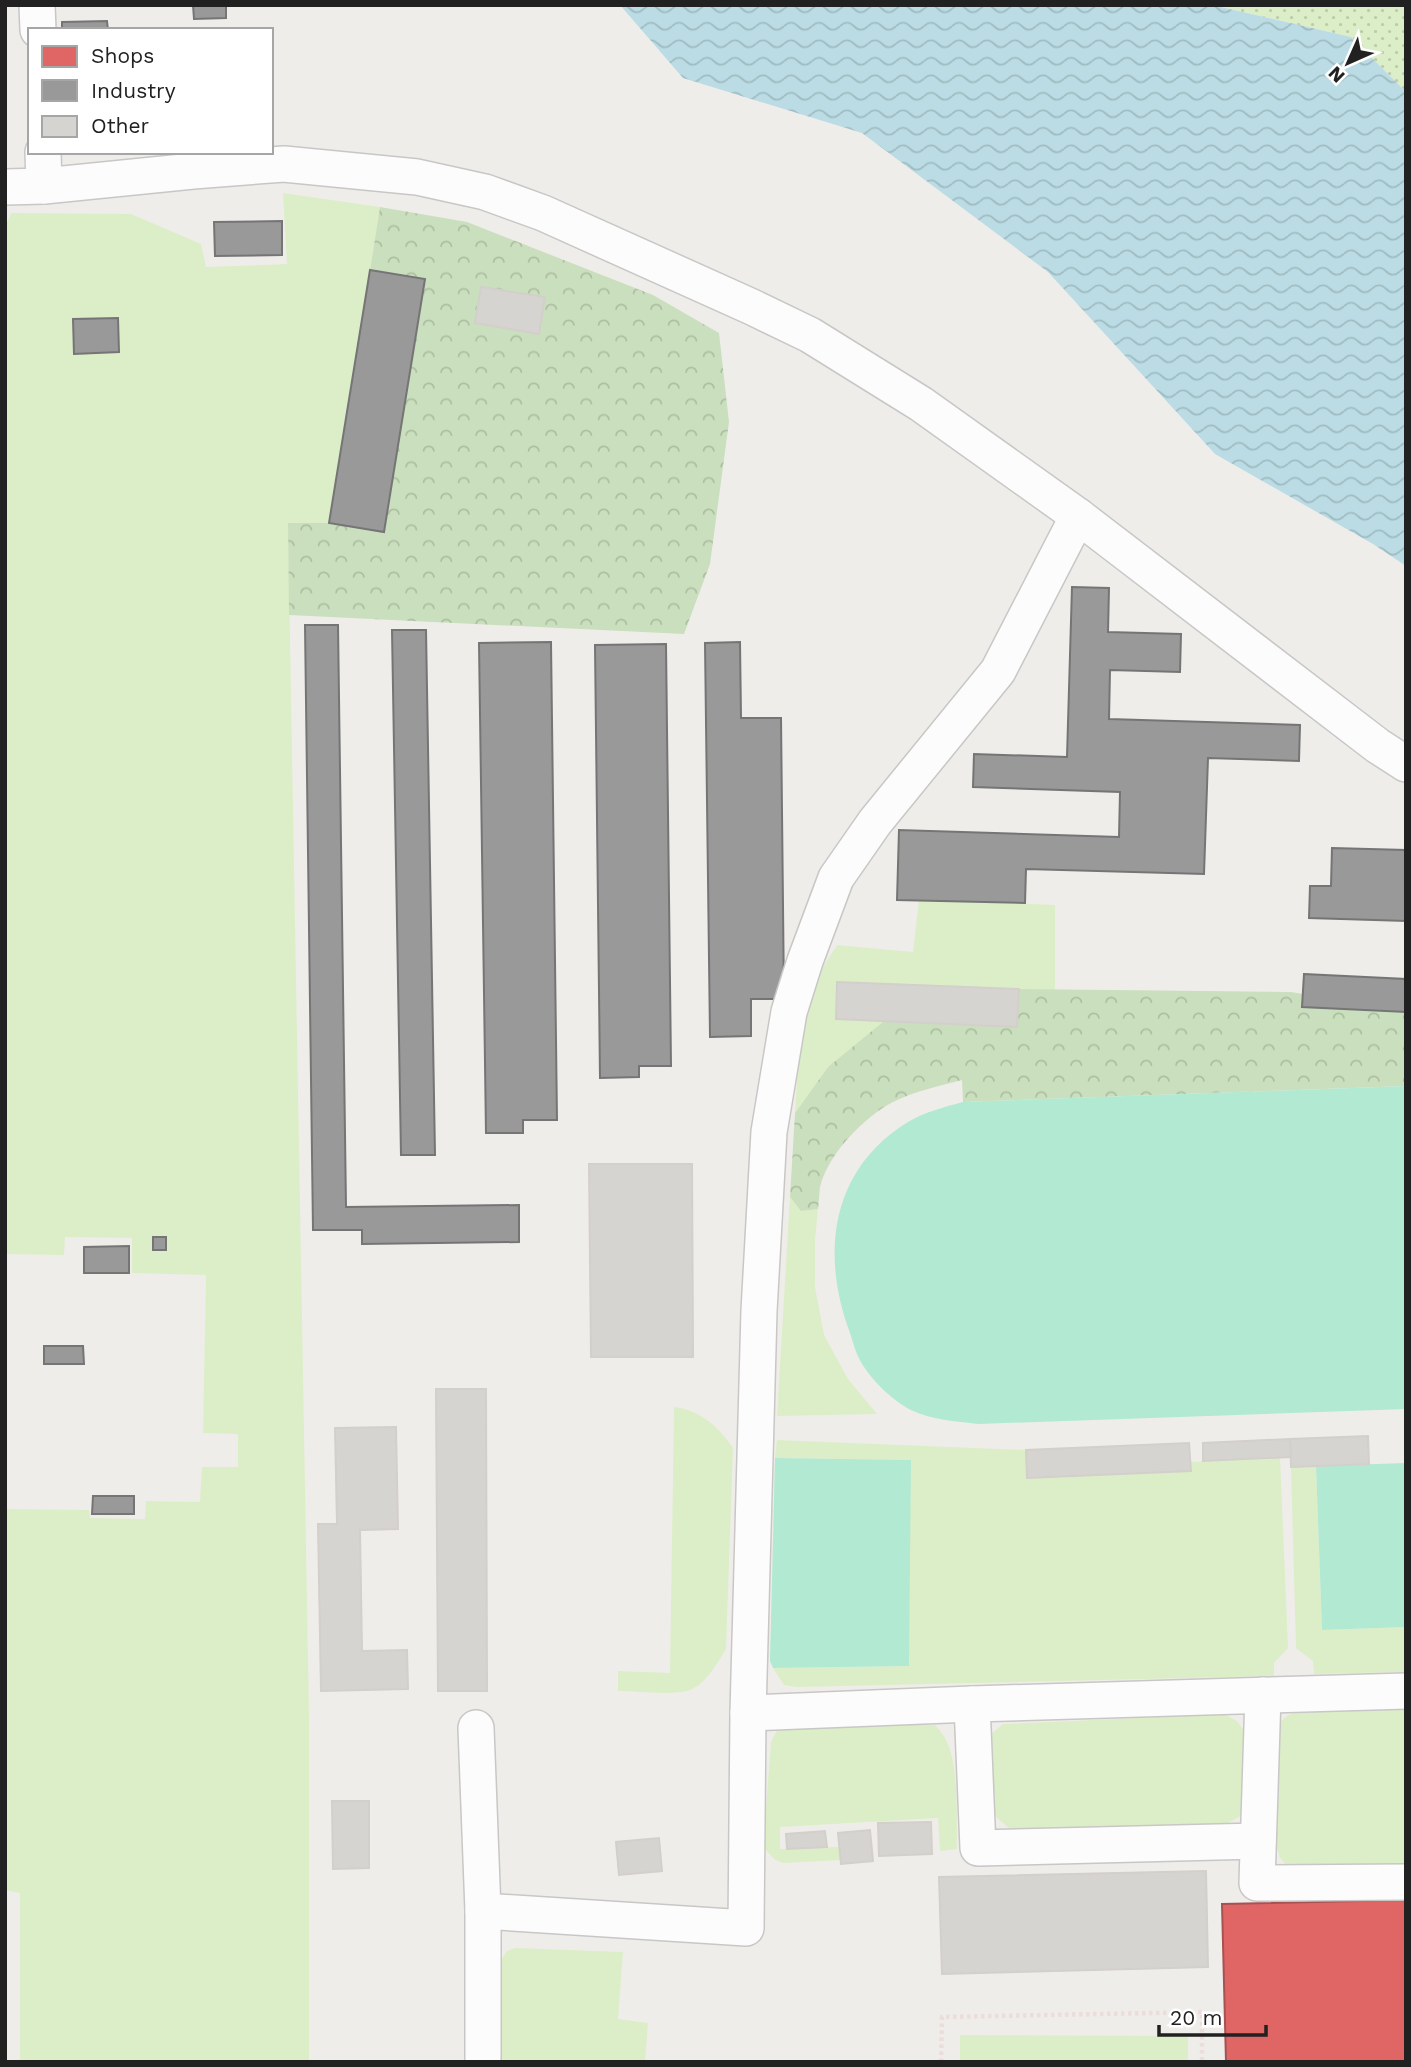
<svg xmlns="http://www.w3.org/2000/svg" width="1411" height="2067" viewBox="0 0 1411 2067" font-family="'Work Sans',sans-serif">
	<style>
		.grass { fill: #dceec7 }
		.forest { fill: url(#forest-crowns); fill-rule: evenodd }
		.garden { fill: url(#garden-dots) }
		.pitch { fill: #b2e9d2 }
		.water { fill: url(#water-waves) }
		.shops { fill: #e06666; stroke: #a75151; stroke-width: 2 }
		.industry { fill: #999; stroke: #757575; stroke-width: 2 }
		.building { fill: #d6d4d1; stroke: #d3cfcb; stroke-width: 2 }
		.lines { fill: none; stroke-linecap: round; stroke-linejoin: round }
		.minor-casing { stroke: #c8c7c6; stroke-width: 38 }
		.path { stroke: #ecdcda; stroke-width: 4.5; stroke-dasharray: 3.5 3.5; stroke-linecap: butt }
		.minor { stroke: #fdfcfc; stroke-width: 35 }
	</style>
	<defs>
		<pattern id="forest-crowns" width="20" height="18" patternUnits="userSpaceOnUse" patternTransform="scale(1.75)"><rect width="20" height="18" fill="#cadfbd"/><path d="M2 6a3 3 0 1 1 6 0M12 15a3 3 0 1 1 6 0" fill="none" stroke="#adbfa2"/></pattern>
		<pattern id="garden-dots" width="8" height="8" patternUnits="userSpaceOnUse" patternTransform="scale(1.75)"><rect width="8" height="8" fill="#dceec7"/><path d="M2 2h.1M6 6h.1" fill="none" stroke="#bcccab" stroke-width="1.8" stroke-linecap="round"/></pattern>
		<pattern id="water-waves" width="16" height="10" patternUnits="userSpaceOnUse" patternTransform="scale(1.75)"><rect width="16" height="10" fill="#bbdce4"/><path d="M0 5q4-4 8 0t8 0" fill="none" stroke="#a0bcc3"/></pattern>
	</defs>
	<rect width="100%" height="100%" fill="#efedea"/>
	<!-- grass -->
	<g class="grass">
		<path d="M 283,193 L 380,207 L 329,523 L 288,524 L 309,1715 L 309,2062 L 20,2062 L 20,1893 L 5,1890 L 5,1509 L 89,1510 L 90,1518 L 145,1519 L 146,1501 L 200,1502 L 202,1467 L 238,1467 L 238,1434 L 203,1433 L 206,1275 L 132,1273 L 132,1238 L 65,1237 L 64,1255 L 5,1254 L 5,227 L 11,213 L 131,214 L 201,244 L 206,267 L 287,264 Z"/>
		<path d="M 919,900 L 1055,905 L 1055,990 L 837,982 L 836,1019 L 884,1021 L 828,1067 L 795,1113 L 799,1047 L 816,978 L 837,945 L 913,952 Z"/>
		<path d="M 790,1197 L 801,1211 L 818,1209 L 815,1240 L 815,1287 L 824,1335 L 848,1379 L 877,1414 L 777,1416 Z"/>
		<path d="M 674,1407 C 700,1410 719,1427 733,1448 L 726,1649 C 718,1662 705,1685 690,1690 C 674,1696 636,1691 618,1691 L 618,1671 L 670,1673 Z"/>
		<path d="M 777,1440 L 1026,1450 L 1028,1478 L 1190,1471 L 1190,1462 L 1280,1458 L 1288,1648 L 1274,1663 L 1274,1676 L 797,1687 L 784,1685 L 773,1668 L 909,1666 L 910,1460 L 775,1458 Z"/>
		<path d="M 1316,1466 L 1322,1630 L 1406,1627 L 1406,1672 L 1314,1674 L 1313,1661 L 1296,1648 L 1291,1467 Z"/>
		<path d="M 1406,1709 L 1406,1871 L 1290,1869 L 1280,1858 L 1276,1845 L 1278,1726 C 1284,1716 1289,1714 1300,1711 Z"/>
		<path d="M 1224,1714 L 1237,1721 L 1246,1733 L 1244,1812 L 1239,1817 L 1226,1824 L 1012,1831 L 993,1814 L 990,1735 L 1003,1724 Z"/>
		<path d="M 780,1724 L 935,1725 C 938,1729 943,1733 945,1738 C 960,1764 956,1819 957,1849 L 940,1851 L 938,1818 L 780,1827 L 780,1849 L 839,1847 L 841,1860 L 783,1863 L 774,1859 L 763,1847 L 771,1742 Z"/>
		<path d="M 515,1948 L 623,1952 L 618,2019 L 648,2023 L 645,2062 L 501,2062 L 502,1958 L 507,1951 Z"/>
		<path d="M 960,2035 L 1188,2036 L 1188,2062 L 960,2062 Z"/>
	</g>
	<!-- forest -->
	<g class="forest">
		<path d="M 380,207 L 467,222 L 653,295 L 719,333 L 729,422 L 710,564 L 684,634 L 289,615 L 288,523 L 329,523 L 384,532 L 425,279 L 370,270 ZM 481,287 L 538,334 L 476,323 Z"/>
		<path d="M 1019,989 L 1291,992 L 1303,994 L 1303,1007 L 1406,1012 L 1406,1086 L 963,1102 L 962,1080 C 939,1086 915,1091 893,1102 C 864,1117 828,1154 820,1187 C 819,1194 819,1202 818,1209 L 801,1211 L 790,1197 L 795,1113 L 828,1067 L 884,1021 L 1017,1027 Z"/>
	</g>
	<!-- garden -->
	<path class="garden" d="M 1212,5 L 1406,5 L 1406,92 L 1351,37 Z"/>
	<!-- pitch -->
	<g class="pitch">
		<path d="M 1406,1086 L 1406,1409 L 978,1424 C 956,1421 931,1420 911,1410 C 893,1401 871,1380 861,1362 C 856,1354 853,1342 850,1333 C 820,1253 831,1169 908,1122 C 925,1112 944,1107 963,1102 Z"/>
		<path d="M 775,1458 L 911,1460 L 909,1666 L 773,1668 L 770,1661 Z"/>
		<path d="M 1406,1463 L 1406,1627 L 1322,1630 L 1316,1466 Z"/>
	</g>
	<!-- water -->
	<path class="water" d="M 620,5 L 1212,5 L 1351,37 L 1406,92 L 1406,566 L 1373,544 L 1215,454 L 1048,272 L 862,133 L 683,78 Z"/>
	<!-- shops -->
	<path class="shops" d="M 1406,1900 L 1406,2062 L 1226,2062 L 1222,1904 Z"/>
	<!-- industry -->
	<g class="industry">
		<path d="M 193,5 L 226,5 L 226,18 L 194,19 Z"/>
		<path d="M 107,21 L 108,30 L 62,30 L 62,22 Z"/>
		<path d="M 282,221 L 282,255 L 215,256 L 214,222 Z"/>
		<path d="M 370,270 L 425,279 L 384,532 L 329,523 Z"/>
		<path d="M 118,318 L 119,352 L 74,354 L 73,319 Z"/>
		<path d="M 1072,587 L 1109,588 L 1108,632 L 1181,634 L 1180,672 L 1110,670 L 1109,719 L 1300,725 L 1299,761 L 1208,758 L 1204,874 L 1026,869 L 1025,903 L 897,900 L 899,830 L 1119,837 L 1120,792 L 973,787 L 974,754 L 1067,757 Z"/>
		<path d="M 305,625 L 338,625 L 346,1207 L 519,1205 L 519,1242 L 362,1244 L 362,1230 L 313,1230 Z"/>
		<path d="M 392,630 L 426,630 L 435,1155 L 401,1155 Z"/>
		<path d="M 551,642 L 557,1120 L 523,1120 L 523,1133 L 486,1133 L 479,643 Z"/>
		<path d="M 740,642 L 741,718 L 781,718 L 784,999 L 751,999 L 751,1036 L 710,1037 L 705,643 Z"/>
		<path d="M 666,644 L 671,1066 L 639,1066 L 639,1077 L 600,1078 L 595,645 Z"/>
		<path d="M 1332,848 L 1406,850 L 1406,921 L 1309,918 L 1310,886 L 1331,886 Z"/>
		<path d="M 1304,974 L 1406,979 L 1406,1012 L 1302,1007 Z"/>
		<rect x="153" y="1237" width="13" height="13"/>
		<path d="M 129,1246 L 129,1273 L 84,1273 L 84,1247 Z"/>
		<path d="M 44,1346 L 83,1346 L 84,1364 L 44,1364 Z"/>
		<path d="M 93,1496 L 134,1496 L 134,1514 L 92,1514 Z"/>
	</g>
	<!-- building -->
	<g class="building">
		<path d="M 481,287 L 545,297 L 539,334 L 475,323 Z"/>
		<path d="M 837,982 L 1019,989 L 1017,1027 L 836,1019 Z"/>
		<path d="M 589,1164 L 692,1164 L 693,1357 L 591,1357 Z"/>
		<path d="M 436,1389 L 486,1389 L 487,1691 L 438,1691 Z"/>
		<path d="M 396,1427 L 398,1529 L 360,1530 L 362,1651 L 407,1650 L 408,1689 L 321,1691 L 318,1524 L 337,1524 L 335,1428 Z"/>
		<path d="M 1368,1436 L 1369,1464 L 1291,1467 L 1290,1439 Z"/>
		<path d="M 1290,1439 L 1291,1457 L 1203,1461 L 1203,1443 Z"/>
		<path d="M 1189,1443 L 1191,1471 L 1027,1478 L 1026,1450 Z"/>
		<path d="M 332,1801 L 369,1801 L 369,1868 L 333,1869 Z"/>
		<path d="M 931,1822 L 932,1854 L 879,1856 L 878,1823 Z"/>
		<path d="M 870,1830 L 873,1861 L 841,1864 L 838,1833 Z"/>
		<path d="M 825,1831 L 827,1847 L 787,1849 L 786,1834 Z"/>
		<path d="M 659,1838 L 662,1871 L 619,1875 L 616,1842 Z"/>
		<path d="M 1206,1871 L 1208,1967 L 942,1974 L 939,1877 Z"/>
	</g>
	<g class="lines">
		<defs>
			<g id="minor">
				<path d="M 37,5 L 38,30"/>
				<path d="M 43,152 L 44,186 L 193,171 L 284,164 L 417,177 L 485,192 L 543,213 L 752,307 L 810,335 L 921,404 L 1078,516 L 1378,746 L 1406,764"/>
				<path d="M 5,187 L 44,186"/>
				<path d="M 1078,516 L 998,671 L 875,822 L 836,878 L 805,961 L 789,1012 L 769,1132 L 759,1311 L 748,1713 L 972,1704 L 1406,1691"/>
				<path d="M 1263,1695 L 1257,1883 L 1406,1882"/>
				<path d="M 972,1704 L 978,1848 L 1258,1841"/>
				<path d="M 476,1728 L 483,1911 L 483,2062"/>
				<path d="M 483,1911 L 746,1928 L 748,1713"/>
			</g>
		</defs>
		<!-- minor casing -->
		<use href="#minor" class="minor-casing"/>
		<!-- path -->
		<path class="path" d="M 941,2062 L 942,2017 L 1202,2012 L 1202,2062"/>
		<!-- minor -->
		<use href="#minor" class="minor"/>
	</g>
	<!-- border -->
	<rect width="1411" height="2067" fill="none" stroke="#212121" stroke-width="14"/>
	<!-- legend -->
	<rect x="28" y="28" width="245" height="126" fill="#ffffff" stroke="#a6a6a6" stroke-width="2"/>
	<rect x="42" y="46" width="35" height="21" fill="#e06666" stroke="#a6a6a6" stroke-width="2"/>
	<text x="91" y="63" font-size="21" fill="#212121">Shops</text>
	<rect x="42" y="80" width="35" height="21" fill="#999999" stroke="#a6a6a6" stroke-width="2"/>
	<text x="91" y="98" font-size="21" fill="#212121">Industry</text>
	<rect x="42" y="116" width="35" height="21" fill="#d6d4d1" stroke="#a6a6a6" stroke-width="2"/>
	<text x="91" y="133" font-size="21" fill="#212121">Other</text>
	<!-- north arrow -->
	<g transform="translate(1348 63) rotate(225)" stroke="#ffffff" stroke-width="5" paint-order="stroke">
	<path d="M0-5L12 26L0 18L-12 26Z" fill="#212121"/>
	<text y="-10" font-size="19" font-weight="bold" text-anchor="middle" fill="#212121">N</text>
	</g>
	<!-- scale -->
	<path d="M1159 2025v10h107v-10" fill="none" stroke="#212121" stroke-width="3.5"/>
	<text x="1170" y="2025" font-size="21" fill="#212121" stroke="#ffffff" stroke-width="5" paint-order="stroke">20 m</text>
</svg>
